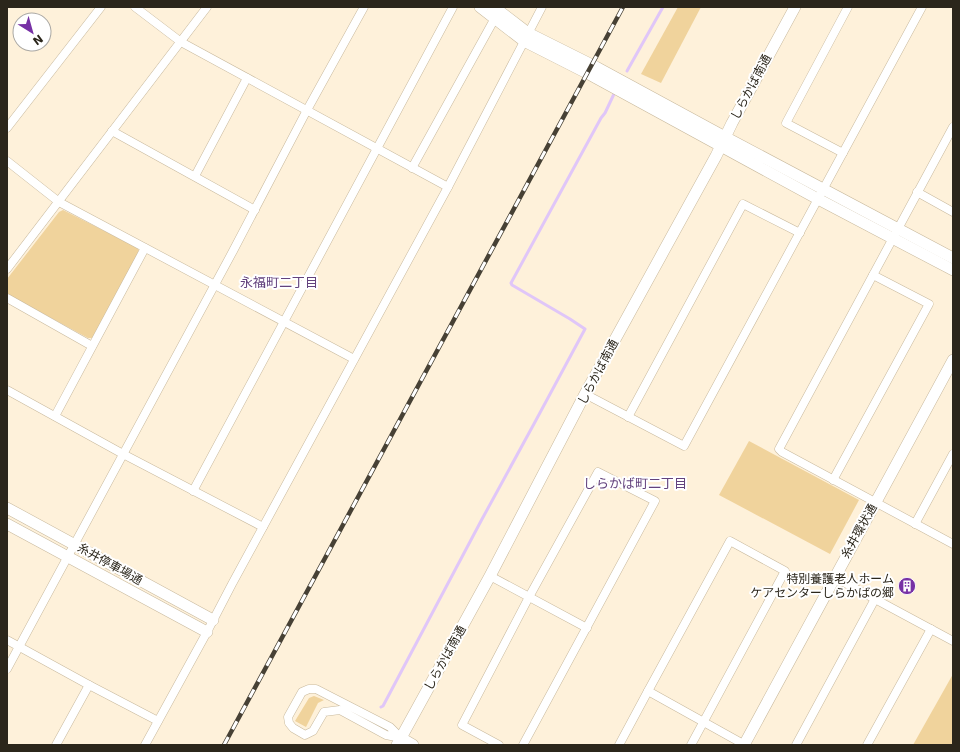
<svg xmlns="http://www.w3.org/2000/svg" width="960" height="752" viewBox="0 0 960 752" font-family="'DejaVu Sans','Noto Sans JP',sans-serif">
	<style>
		.green { fill: #f0d39c }
		.lines { fill: none; stroke-linecap: round; stroke-linejoin: round }
		.stream { stroke: #e0c6f8; stroke-width: 3 }
		.street-casing { stroke: #c8b99d; stroke-width: 9 }
		.secondary-casing { stroke: #c8b99d; stroke-width: 12 }
		.street { stroke: #fff; stroke-width: 8 }
		.secondary { stroke: #fff; stroke-width: 11 }
		.rail-casing { stroke: #474135; stroke-width: 4.5 }
		.rail { stroke: #fff; stroke-width: 3; stroke-dasharray: 9; stroke-linecap: butt }
		.labels { text-anchor: middle; dominant-baseline: central; stroke-width: 4; stroke-linejoin: round; paint-order: stroke }
		.street-label { font-size: 12px; fill: #2b261b; stroke: #fff }
		.poi-label { font-size: 12px; fill: #2b261b; stroke: #fff; text-anchor: end }
		.neighbourhood-label { font-size: 13px; fill: #63427d; stroke: #fff }
	</style>
	<rect width="100%" height="100%" fill="#fef1da"/>
	<!-- green -->
	<g class="green">
		<path d="M 678,7 L 701,7 L 661,83 L 641,74 Z"/>
		<path d="M 63,210 L 138,248 L 139,252 L 93,338 L 88,338 L 7,294 L 7,279 L 59,212 Z"/>
		<path d="M 749,441 L 859,500 L 830,554 L 719,495 Z"/>
		<path d="M 953,674 L 953,745 L 913,745 Z"/>
		<path d="M 314,696 L 324,700 L 318,703 L 306,727 L 295,721 L 309,698 Z"/>
	</g>
	<g class="lines">
		<!-- stream -->
		<g class="stream">
			<path d="M 627,71 L 663,7"/>
			<path d="M 381,707 L 383,706 L 481,521 L 535,422 L 585,329 L 570,319 L 512,285 L 511,283 L 601,118 L 605,113 L 614,94"/>
		</g>
		<defs>
			<g id="street">
				<path d="M 135,7 L 181,42 L 448,187"/>
				<path d="M 953,127 L 779,449 L 782,452 L 953,544"/>
				<path d="M 7,128 L 101,7"/>
				<path d="M 112,131 L 255,210"/>
				<path d="M 843,153 L 786,123 L 848,7"/>
				<path d="M 7,161 L 59,202 L 354,359"/>
				<path d="M 412,168 L 495,18"/>
				<path d="M 195,176 L 247,78"/>
				<path d="M 917,192 L 953,212"/>
				<path d="M 7,269 L 207,7"/>
				<path d="M 7,298 L 92,346"/>
				<path d="M 7,390 L 123,454 L 263,527"/>
				<path d="M 585,394 L 684,446 L 922,7"/>
				<path d="M 55,416 L 145,248"/>
				<path d="M 628,417 L 743,204 L 800,233"/>
				<path d="M 833,480 L 929,304 L 873,275"/>
				<path d="M 193,491 L 453,7"/>
				<path d="M 915,524 L 953,454"/>
				<path d="M 490,576 L 587,628"/>
				<path d="M 834,577 L 953,641"/>
				<path d="M 7,640 L 89,685 L 158,721"/>
				<path d="M 7,669 L 233,251 L 307,110 L 364,7"/>
				<path d="M 309,689 L 316,689 L 390,727 L 401,738 L 386,735 L 340,710 L 324,712 L 313,731 L 305,735 L 293,728 L 289,723 L 288,717 L 302,692 Z"/>
				<path d="M 648,691 L 745,745"/>
				<path d="M 56,745 L 89,685"/>
				<path d="M 145,745 L 207,632 L 232,584 L 448,187 L 542,7"/>
				<path d="M 499,745 L 462,725 L 529,597 L 598,472 L 655,501 L 523,745"/>
				<path d="M 619,745 L 648,691 L 730,541 L 785,571 L 691,745"/>
				<path d="M 796,745 L 875,599"/>
				<path d="M 867,745 L 931,629"/>
			</g>
			<g id="secondary">
				<path d="M 480,7 L 524,41 L 587,73 L 818,199 L 953,270"/>
				<path d="M 494,7 L 528,33 L 596,67 L 725,137 L 953,258"/>
				<path d="M 7,508 L 213,620"/>
				<path d="M 7,524 L 207,632"/>
				<path d="M 401,738 L 413,745"/>
				<path d="M 397,745 L 490,576 L 585,394 L 662,254 L 716,156 L 732,123 L 795,7"/>
				<path d="M 744,745 L 953,360"/>
			</g>
		</defs>
		<!-- street casing -->
		<use href="#street" class="street-casing"/>
		<!-- secondary casing -->
		<use href="#secondary" class="secondary-casing"/>
		<!-- street -->
		<use href="#street" class="street"/>
		<!-- secondary -->
		<use href="#secondary" class="secondary"/>
		<defs>
			<path id="rail" d="M 224,745 L 623,7"/>
		</defs>
		<!-- rail casing -->
		<use href="#rail" class="rail-casing"/>
		<!-- rail -->
		<use href="#rail" class="rail"/>
	</g>
	<!-- icons -->
	<defs>
		<symbol id="building-disc" viewBox="-11 -11 22 22"><circle r="9.5" fill="#7731a5" stroke="#fff"/><path d="M-4-6H4V6H1V3H-1V6H-4ZM-2.5-4.3h1.7v1.8h-1.7ZM.8-4.3h1.7v1.8H.8ZM-2.5-1h1.7V.8h-1.7ZM.8-1h1.7V.8H.8Z" fill="#fff"/></symbol>
	</defs>
	<g fill-rule="evenodd">
		<use href="#building-disc" x="897" y="576" width="20" height="20"/>
	</g>
	<g class="labels">
		<!-- street labels -->
		<g class="street-label">
			<text transform="translate(751 87) rotate(-62)">しらかば南通</text>
			<text transform="translate(598 372) rotate(-62)">しらかば南通</text>
			<text transform="translate(859 531) rotate(-61)">糸井環状通</text>
			<text transform="translate(110 564) rotate(29)">糸井停車場通</text>
			<text transform="translate(445 658) rotate(-61)">しらかば南通</text>
		</g>
		<!-- poi labels -->
		<g class="poi-label">
			<text x="894" y="579">特別養護老人ホーム<tspan x="894" dy="14">ケアセンターしらかばの郷</tspan></text>
		</g>
		<!-- neighbourhood labels -->
		<g class="neighbourhood-label">
			<text x="279" y="282">永福町二丁目</text>
			<text x="635" y="483">しらかば町二丁目</text>
		</g>
	</g>
	<!-- border -->
	<rect width="960" height="752" fill="none" stroke="#2b261b" stroke-width="16"/>
	<!-- north arrow -->
	<g transform="translate(32 32) rotate(143)"><circle r="19" fill="#ffffff" stroke="#aaa8a4"/>
	<path d="M0-3L7 15L0 10L-7 15Z" fill="#7731a5"/>
	<text y="-6" font-size="11" font-weight="bold" text-anchor="middle" fill="#2b261b">N</text>
	</g>
</svg>
